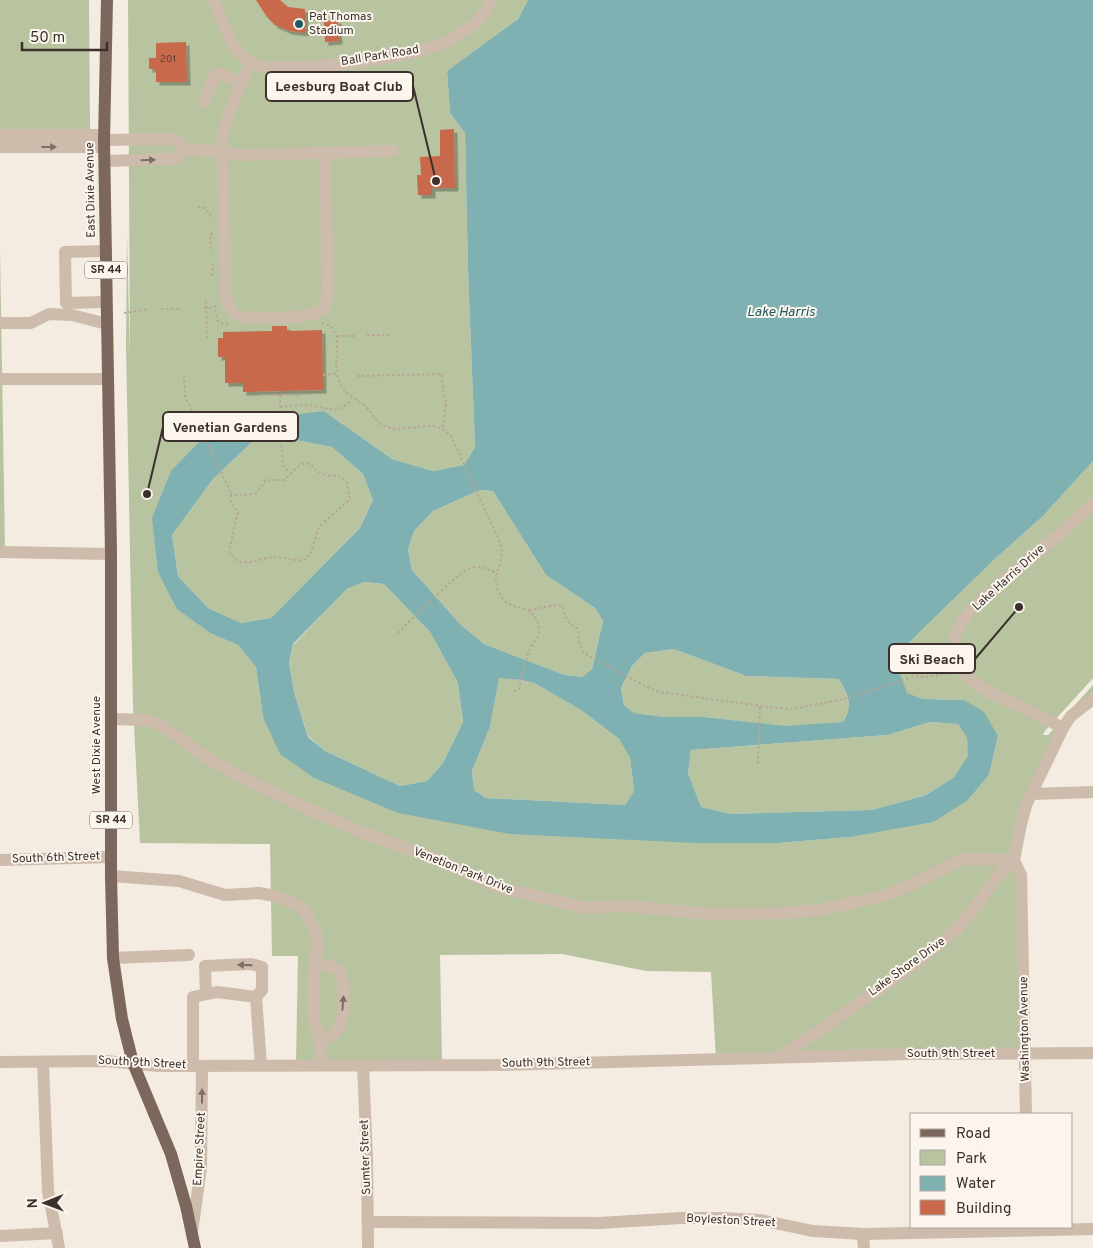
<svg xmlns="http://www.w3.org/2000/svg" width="1093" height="1248" viewBox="0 0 1093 1248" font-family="Overpass,sans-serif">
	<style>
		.green { fill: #b8c4a0 }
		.water { fill: #7fb0b2; fill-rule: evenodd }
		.building { fill: #c8694b; filter: url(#shadow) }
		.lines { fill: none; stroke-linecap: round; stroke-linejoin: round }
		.path { stroke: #b9a596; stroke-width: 2; stroke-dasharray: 2.5 2.5; stroke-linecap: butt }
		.minor { stroke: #cdbbac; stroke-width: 12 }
		.major { stroke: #7d675c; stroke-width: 12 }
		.oneway { fill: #7d6f65 }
		.poi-dot { fill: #1f5a5e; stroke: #fbf5ee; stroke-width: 2 }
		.labels { text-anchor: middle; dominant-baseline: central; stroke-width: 4; stroke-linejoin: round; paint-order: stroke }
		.number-label { font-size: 10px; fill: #5e3e33 }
		.shield { fill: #fbf5ee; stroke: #756b66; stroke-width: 1 }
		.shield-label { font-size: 11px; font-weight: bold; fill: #3b302b }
		.poi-label { font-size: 12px; fill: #3b302b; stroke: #fbf5ee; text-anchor: start }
		.street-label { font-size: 12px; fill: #3b302b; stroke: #fbf5ee }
		.water-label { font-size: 14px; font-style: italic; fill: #1f5a5e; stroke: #fbf5ee }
		.leader { fill: none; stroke: #3b302b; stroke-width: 2 }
		.callout-dot { fill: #3b302b; stroke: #fbf5ee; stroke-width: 2 }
		.callout { fill: #fbf5ee; stroke: #3b302b; stroke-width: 2 }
		.callout-label { font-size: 14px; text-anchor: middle; font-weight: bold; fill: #3b302b }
	</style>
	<defs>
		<filter id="shadow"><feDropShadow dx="3.5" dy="3.5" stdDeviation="0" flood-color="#0004"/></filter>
	</defs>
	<rect width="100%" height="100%" fill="#f4ebe1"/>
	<!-- green -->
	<g class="green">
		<path d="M 0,0 L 89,0 L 90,129 L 0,130 Z"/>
		<path d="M 128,0 L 528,0 L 518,19 L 447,71 L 450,113 L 465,133 L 468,270 L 475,447 L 464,465 L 433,471 L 392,459 L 324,411 L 206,435 L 158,572 L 212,634 L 238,645 L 256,667 L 263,717 L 314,778 L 695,843 L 778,843 L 850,837 L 968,800 L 989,775 L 998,736 L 964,700 L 923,699 L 906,693 L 894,657 L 997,557 L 1043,516 L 1093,461 L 1093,678 L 1045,731 L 1043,735 L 1048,735 L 1093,685 L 1093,705 L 1070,723 L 1046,759 L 1018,855 L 1025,1048 L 716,1059 L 711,972 L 646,971 L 562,954 L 440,955 L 442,1062 L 296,1063 L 298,956 L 272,956 L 270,844 L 140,843 L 133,705 L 126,346 L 127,234 L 130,360 Z"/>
		<path d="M 0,249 L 5,549 L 0,549 Z"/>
		<path d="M 290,439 L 332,447 L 363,474 L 373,500 L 360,528 L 271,618 L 241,623 L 208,608 L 178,576 L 172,535 L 213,479 L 252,442 Z"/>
		<path d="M 480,490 L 493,491 L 546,575 L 595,608 L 603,621 L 592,669 L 582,677 L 565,675 L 484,644 L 461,625 L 412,570 L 408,550 L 414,531 L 433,511 Z"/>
		<path d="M 364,582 L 384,584 L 430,632 L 458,683 L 463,722 L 443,763 L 427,781 L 400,786 L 325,751 L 308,736 L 294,692 L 289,663 L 293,645 L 347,589 Z"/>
		<path d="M 674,649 L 746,676 L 839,679 C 848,697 854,703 843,722 L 785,727 L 704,717 L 665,717 L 634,713 L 624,705 L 621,688 L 632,666 L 645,653 Z"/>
		<path d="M 499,677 L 521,680 L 534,683 L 581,710 L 619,739 L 630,758 L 634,791 L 625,805 L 486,798 L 474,790 L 472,771 L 490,727 Z"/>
		<path d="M 930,722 L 958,724 L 967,738 L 969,756 L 954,777 L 926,795 L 872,810 L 731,814 L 701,807 L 688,773 L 691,750 L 888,735 Z"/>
	</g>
	<!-- water -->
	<path class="water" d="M 528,0 L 1093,0 L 1093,461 L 1043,516 L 997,557 L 894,657 L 907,693 L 923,699 L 964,700 L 984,712 L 998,736 L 989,775 L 968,800 L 933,822 L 850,837 L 778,843 L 695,843 L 510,834 L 398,813 L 314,778 L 280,754 L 263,717 L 256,667 L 238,645 L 212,634 L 177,609 L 158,572 L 152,518 L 171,471 L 206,435 L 265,418 L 324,411 L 392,459 L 433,471 L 464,465 L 475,447 L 468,270 L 465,133 L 450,113 L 447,71 L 518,19 ZM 290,439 L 332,447 L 363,474 L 373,500 L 360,528 L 271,618 L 241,623 L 208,608 L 178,576 L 172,535 L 213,479 L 252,442 ZM 480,490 L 493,491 L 546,575 L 595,608 L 603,621 L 592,669 L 582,677 L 565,675 L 484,644 L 461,625 L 412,570 L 408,550 L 414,531 L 433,511 ZM 364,582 L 384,584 L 430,632 L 458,683 L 463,722 L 443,763 L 427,781 L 400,786 L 325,751 L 308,737 L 294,692 L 289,663 L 293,644 L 347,589 ZM 674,649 L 746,676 L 839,679 C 848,696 854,704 843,722 L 785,726 L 704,717 L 665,717 L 634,713 L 624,705 L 621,688 L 632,666 L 645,653 ZM 499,678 L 521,680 L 534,683 L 581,710 L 619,739 L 630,758 L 634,791 L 625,805 L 486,798 L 474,790 L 472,771 L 490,727 ZM 930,722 L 958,724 L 967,738 L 968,756 L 954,777 L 926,795 L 872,810 L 731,814 L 701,807 L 688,773 L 691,750 L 888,735 Z"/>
	<!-- building -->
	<g class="building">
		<path d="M 256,0 L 280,0 L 288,7 L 305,9 L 305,33 L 289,31 L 275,25 L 267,17 Z"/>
		<path d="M 338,20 L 339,41 L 325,42 L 324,21 Z"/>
		<path d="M 186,42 L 187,82 L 156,82 L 156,69 L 149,69 L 149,58 L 156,58 L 156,43 Z"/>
		<path d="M 454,129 L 455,188 L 432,188 L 432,195 L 418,195 L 417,175 L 421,175 L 420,157 L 440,156 L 440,130 Z"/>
		<path d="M 272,326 L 287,326 L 287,331 L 322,330 L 323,390 L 243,392 L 243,383 L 225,383 L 225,357 L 218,357 L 218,338 L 223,338 L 223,332 L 272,331 Z"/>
	</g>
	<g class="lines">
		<!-- path -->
		<g class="path">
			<path d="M 199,206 L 199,207 L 205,208 L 210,214 L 211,220"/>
			<path d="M 212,232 L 210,241 L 212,250"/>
			<path d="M 212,276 L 213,261"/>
			<path d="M 206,301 L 207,339"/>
			<path d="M 215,305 L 217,320 L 223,324 L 230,325"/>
			<path d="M 204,308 L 214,308"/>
			<path d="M 161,309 L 182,309"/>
			<path d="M 124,313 L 149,309"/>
			<path d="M 322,323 L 331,326 C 344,342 331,363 339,381 C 345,396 355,397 366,407 C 371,411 373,417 378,422 C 400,441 433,411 452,438 L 501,545 C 506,563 490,573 498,590 C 504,605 510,605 524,609 C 534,612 541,624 539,634 C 537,640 531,645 529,651 C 525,663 522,676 519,689 L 516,691 L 511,690"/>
			<path d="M 367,335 L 391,335"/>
			<path d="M 337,336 L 355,336"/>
			<path d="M 184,375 L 185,396 L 231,493 L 231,503 L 238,512 L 229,551 C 241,574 260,555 279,557 C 286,558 294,560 302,561 L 310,555 L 319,527 L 350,499 L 347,483 L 341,477 C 335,475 327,476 321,473 C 316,471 315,468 311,465 C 302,458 291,474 285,480 L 266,480 L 256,493 L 239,496 L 231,493"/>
			<path d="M 323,375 L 336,374"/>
			<path d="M 357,376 L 441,374 L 446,405 L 442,429"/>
			<path d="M 261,395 L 299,395"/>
			<path d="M 280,395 L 282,459 L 284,466 L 291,474"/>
			<path d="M 280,407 C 288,406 296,405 304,405 C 324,405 336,418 352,399"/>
			<path d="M 529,610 L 556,605 L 563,607 L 567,621 L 578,629 L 579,643 L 584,653 L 647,687 L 660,692 L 776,708 L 792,709 L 840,700 L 917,676 L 926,677 L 950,673"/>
			<path d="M 398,633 C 410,621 461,568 474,567 C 482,566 489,570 496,573"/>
			<path d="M 758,764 L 760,706"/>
		</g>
		<!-- minor -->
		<g class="minor">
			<path d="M 214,0 C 222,19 231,51 250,62 C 271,76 393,59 420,51 C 432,48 444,43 455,37 C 471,28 484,17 492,0"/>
			<path d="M 250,63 L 229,113 L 222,137 L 226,296 C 228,308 233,316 247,318 C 264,317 311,321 323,308 C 328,302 328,294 328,286 L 325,153"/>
			<path d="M 204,101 L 216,74 L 221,74 L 241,83"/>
			<path d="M 0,135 L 104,135"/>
			<path d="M 104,140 L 173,139 L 187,149 L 243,155 L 393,151"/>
			<path d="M 0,147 L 104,147"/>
			<path d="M 105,161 L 174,159 L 187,149"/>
			<path d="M 106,251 L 65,252 L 66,303 L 106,302"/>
			<path d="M 0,323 L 31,323 L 49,314 L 72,315 L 107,324"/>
			<path d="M 0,379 L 108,379"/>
			<path d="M 0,552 L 111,554"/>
			<path d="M 111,719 L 147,720 L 160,725 L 206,757 L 241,777 L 293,802 L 361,832 L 438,860 L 501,888 L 586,908 L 625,906 L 709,914 L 786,913 L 819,910 L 883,896 L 909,886 L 963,859 L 1014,860 L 1021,875 L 1026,1114"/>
			<path d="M 1063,728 C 1050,721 1038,715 1026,709 C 1007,700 985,693 969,678 C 957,668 951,649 956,633 C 962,617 978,604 990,593 C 1023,562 1061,536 1093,503"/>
			<path d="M 1031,794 L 1093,792"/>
			<path d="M 0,860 L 111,857"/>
			<path d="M 111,876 L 179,881 L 225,895 L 259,893 L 275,896 L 295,904 L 305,912 L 316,931 L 317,947 L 313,980 L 313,1016 L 320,1041 L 321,1065"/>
			<path d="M 113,958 L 189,955"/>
			<path d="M 316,964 C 324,965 332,965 338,970 C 347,979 344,1018 339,1028 C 335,1035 327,1038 320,1041"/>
			<path d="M 206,994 L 205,966 L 251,964 L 262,967 L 262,990 L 256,997"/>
			<path d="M 780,1057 L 906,971 L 957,929 L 972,912 L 997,877 L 1014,860 L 1024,809 L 1063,728 L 1071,716 L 1093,699"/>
			<path d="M 0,1062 L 106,1061 L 158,1066 L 496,1065 L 910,1054 L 1093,1053"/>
			<path d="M 43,1062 L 48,1191 L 59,1248"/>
			<path d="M 363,1065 L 367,1159 L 368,1248"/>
			<path d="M 193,1066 L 193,997 L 217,992 L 256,997 L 261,1065"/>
			<path d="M 368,1222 L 599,1223 L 681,1218 L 721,1218 L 760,1220 L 813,1231 L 863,1234 L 1093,1229"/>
			<path d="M 192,1232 L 201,1168 L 202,1066"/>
			<path d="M 863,1234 L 864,1248"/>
			<path d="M 0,1236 L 57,1233"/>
		</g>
		<!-- major -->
		<path class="major" d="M 107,0 L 104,140 L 111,554 L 111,876 L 113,958 L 122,1019 L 133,1063 L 171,1154 L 186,1206 L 195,1248"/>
	</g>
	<!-- one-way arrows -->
	<defs><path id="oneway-solid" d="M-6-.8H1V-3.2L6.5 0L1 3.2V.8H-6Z" transform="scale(1.25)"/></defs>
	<g class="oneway">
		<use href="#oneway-solid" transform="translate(49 147)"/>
		<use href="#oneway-solid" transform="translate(148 160) rotate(-1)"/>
		<use href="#oneway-solid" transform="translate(245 965) rotate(-179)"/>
		<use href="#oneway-solid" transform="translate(343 1003) rotate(-85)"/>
		<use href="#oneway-solid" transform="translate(202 1096) rotate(-90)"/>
	</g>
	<!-- markers -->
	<circle class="poi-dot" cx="299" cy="24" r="5"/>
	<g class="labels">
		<!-- number labels -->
		<g class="number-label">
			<text x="168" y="59">201</text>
		</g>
		<!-- shield labels -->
		<g class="shield">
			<rect x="85" y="261.5" width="42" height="17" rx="4"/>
			<rect x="90" y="811.5" width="42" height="17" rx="4"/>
		</g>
		<g class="shield-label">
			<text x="106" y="270">SR 44</text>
			<text x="111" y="820">SR 44</text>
		</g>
		<!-- poi labels -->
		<g class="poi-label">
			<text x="309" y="17">Pat Thomas<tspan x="309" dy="14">Stadium</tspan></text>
		</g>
		<!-- street labels -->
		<g class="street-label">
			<text transform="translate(380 56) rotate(-9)">Ball Park Road</text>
			<text transform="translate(91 190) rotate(-91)">East Dixie Avenue</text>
			<text transform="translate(1009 578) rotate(-42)">Lake Harris Drive</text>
			<text transform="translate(97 745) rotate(-90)">West Dixie Avenue</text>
			<text transform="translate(56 858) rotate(-2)">South 6th Street</text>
			<text transform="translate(463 871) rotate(22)">Venetion Park Drive</text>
			<text transform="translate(907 967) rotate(-36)">Lake Shore Drive</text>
			<text transform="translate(1025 1029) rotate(-91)">Washington Avenue</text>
			<text x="951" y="1054">South 9th Street</text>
			<text transform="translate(142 1063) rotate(3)">South 9th Street</text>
			<text transform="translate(546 1063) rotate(-1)">South 9th Street</text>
			<text transform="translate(200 1149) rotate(-87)">Empire Street</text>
			<text transform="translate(366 1157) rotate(-92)">Sumter Street</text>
			<text transform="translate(731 1221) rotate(3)">Boyleston Street</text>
		</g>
		<!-- water labels -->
		<g class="water-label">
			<text x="781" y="312">Lake Harris</text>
		</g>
	</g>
	<!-- callouts -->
	<path class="leader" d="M436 181L413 86M147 494L163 427M1019 607L975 659"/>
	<g class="callout-dot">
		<circle cx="436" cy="181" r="5"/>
		<circle cx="147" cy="494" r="5"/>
		<circle cx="1019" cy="607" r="5"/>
	</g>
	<g class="callout">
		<rect x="266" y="72" width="147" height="29" rx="5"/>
		<rect x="163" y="412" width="135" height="29" rx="5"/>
		<rect x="889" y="644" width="86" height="29" rx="5"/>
	</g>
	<g class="callout-label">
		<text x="339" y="91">Leesburg Boat Club</text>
		<text x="230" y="432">Venetian Gardens</text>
		<text x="932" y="664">Ski Beach</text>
	</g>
	<!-- legend -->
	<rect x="910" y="1113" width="162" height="115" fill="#fbf5ee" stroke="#aea6a0"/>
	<rect x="920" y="1129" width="25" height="8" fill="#7d675c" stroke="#aea6a0"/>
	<text x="956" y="1138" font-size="15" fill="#3b302b">Road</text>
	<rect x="920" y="1150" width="25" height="15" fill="#b8c4a0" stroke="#aea6a0"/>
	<text x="956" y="1163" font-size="15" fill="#3b302b">Park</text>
	<rect x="920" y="1176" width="25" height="15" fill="#7fb0b2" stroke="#aea6a0"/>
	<text x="956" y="1188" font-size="15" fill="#3b302b">Water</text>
	<rect x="920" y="1200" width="25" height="15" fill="#c8694b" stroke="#aea6a0"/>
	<text x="956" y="1213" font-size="15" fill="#3b302b">Building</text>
	<!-- north arrow -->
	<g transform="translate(45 1203) rotate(269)" stroke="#fbf5ee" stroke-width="4" paint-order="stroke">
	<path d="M0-4L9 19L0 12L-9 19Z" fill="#3b302b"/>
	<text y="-8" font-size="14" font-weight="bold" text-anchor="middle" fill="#3b302b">N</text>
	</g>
	<!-- scale -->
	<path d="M22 42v8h85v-8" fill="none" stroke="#3b302b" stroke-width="2.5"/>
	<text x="30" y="42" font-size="15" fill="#3b302b" stroke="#fbf5ee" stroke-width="4" paint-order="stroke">50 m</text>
</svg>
